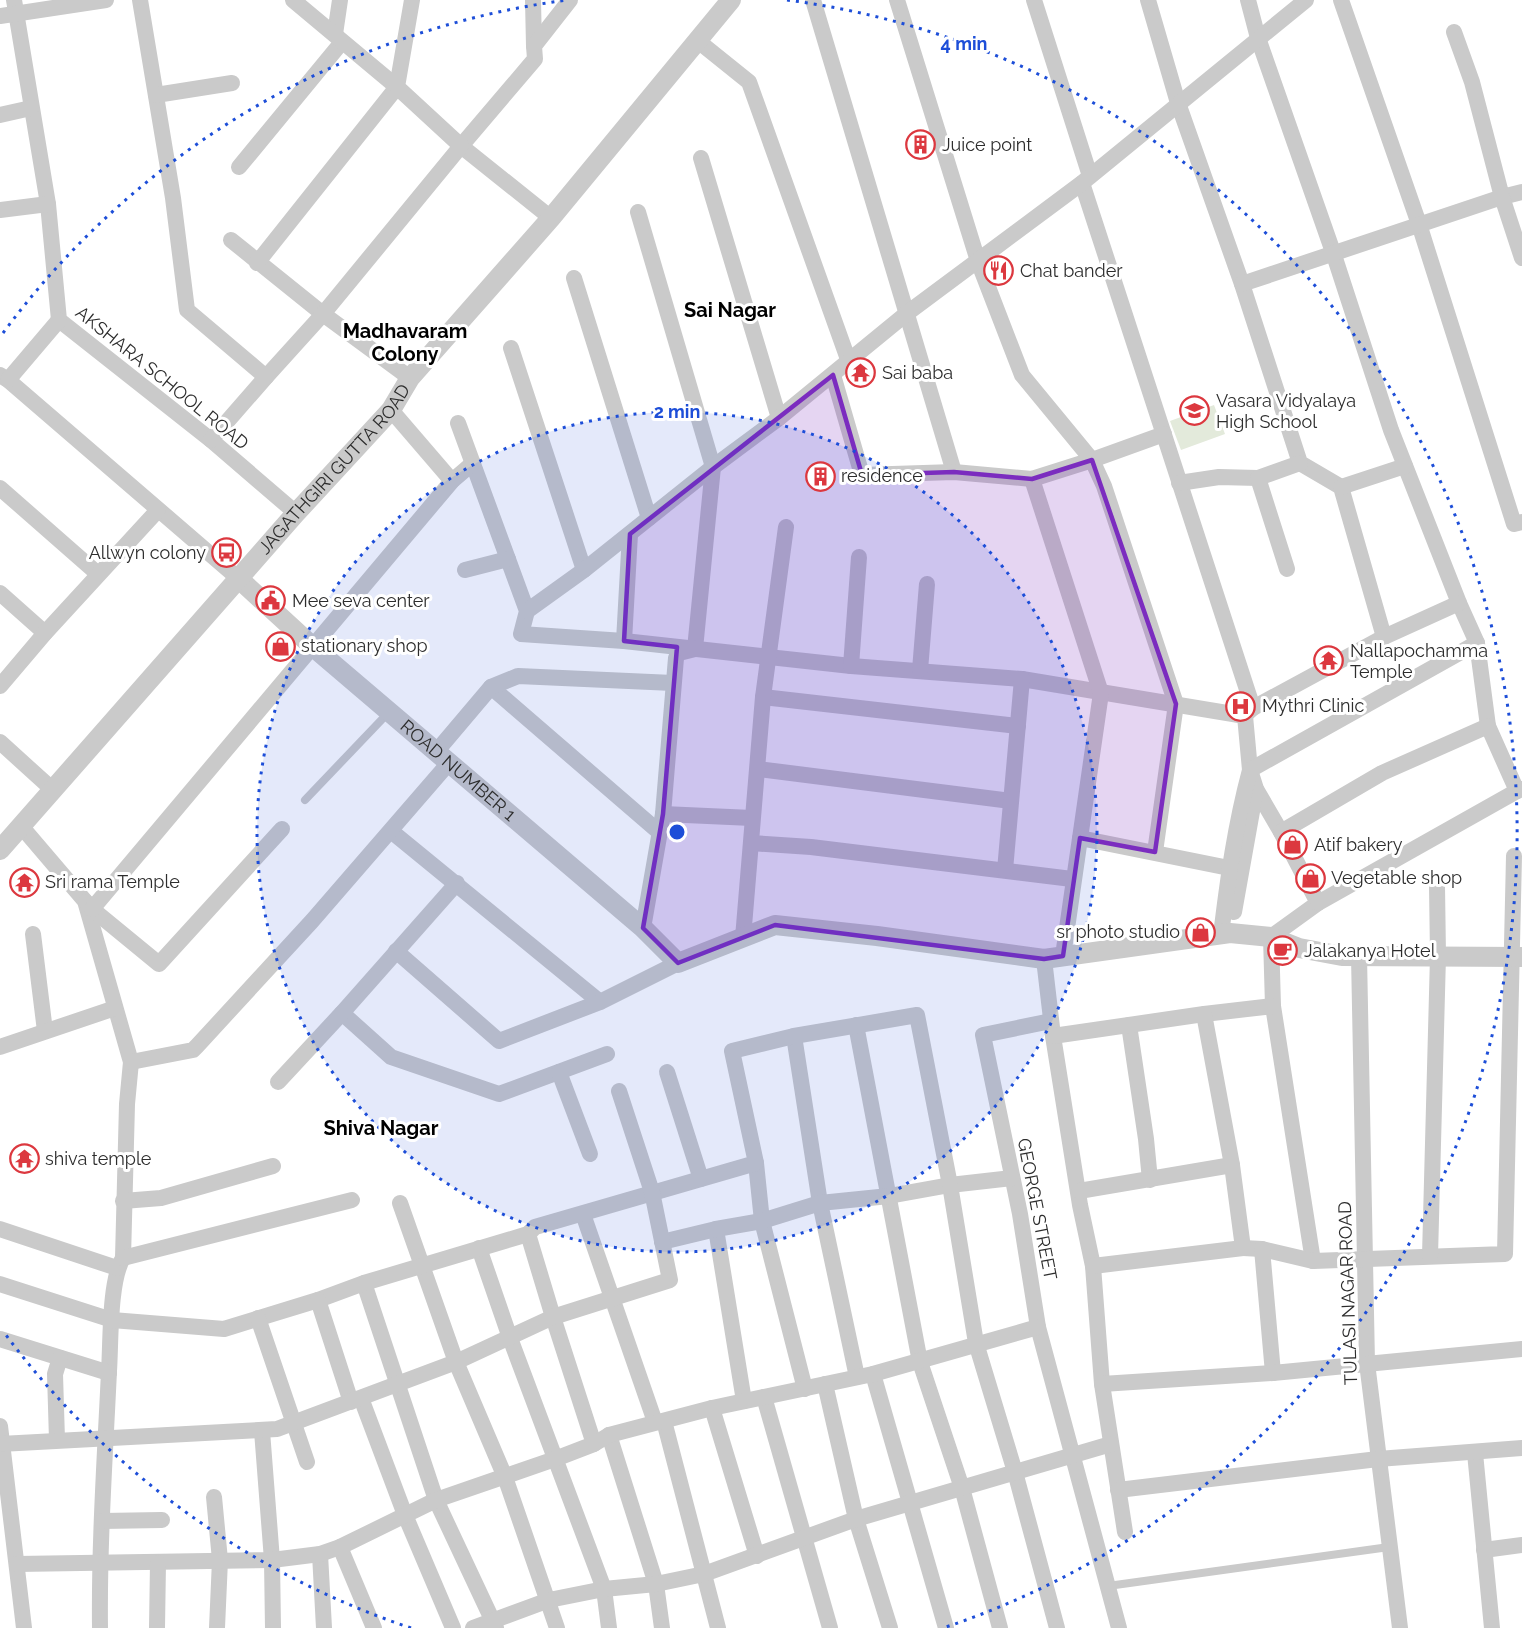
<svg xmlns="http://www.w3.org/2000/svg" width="1522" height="1628" viewBox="0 0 1522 1628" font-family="Raleway,sans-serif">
<rect width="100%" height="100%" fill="#fff"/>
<polygon fill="#e3eadb" points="1214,405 1225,434 1181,450 1170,421"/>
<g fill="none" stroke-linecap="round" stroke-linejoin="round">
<g stroke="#cacaca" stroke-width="8">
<polyline points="305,800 389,712"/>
<polyline points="1108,1586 1389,1547"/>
</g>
<g stroke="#cacaca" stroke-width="16">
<polyline points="14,0 48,204 59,320 211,440 296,513"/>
<polyline points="140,0 173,198 187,310 266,377"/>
<polyline points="533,0 534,46"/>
<polyline points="813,0 954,472"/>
<polyline points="897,0 978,261 1022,375 1092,460 1104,486 1176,704 1155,852"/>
<polyline points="1034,0 1090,176"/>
<polyline points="1148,0 1178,103 1242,284 1300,463 1341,487 1384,637"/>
<polyline points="1248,0 1258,38 1333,252 1391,430 1459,603 1477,643 1488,726"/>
<polyline points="1341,0 1419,224 1514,524 1522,522"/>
<polyline points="0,16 106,0"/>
<polyline points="1454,32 1472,82 1502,197 1522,192"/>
<polyline points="335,34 340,0"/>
<polyline points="698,41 749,82 849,362"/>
<polyline points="156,95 232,83"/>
<polyline points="0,115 31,108"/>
<polyline points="701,158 779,418"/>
<polyline points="239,167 342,42"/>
<polyline points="1082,183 1253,708"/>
<polyline points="0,210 48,204"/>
<polyline points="638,212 713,467 695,649 679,653 676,658 663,814 643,928"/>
<polyline points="551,218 461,146 535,59 534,46 570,0"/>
<polyline points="231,240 323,314 410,378"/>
<polyline points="257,263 397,87 293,0"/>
<polyline points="574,278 649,518"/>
<polyline points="1242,284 1502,197 1522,258"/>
<polyline points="511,348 584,570"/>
<polyline points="0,375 8,380 239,579"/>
<polyline points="833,375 862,475 954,472 1032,479 1092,460 1164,434"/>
<polyline points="8,380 59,320"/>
<polyline points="391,410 452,481"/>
<polyline points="458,423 527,611 521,634 624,641 851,666 1022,679 1245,716 1250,770 1256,789 1281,832 1318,903 1271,937 1273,1006 1313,1261"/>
<polyline points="211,440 266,377 323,314 461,146 397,87 412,0"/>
<polyline points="1032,479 1101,693 1063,956"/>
<polyline points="1179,483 1219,477 1258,478"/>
<polyline points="1341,487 1405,466"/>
<polyline points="0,488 98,574"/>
<polyline points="1287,569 1258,478 1300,463"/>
<polyline points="465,570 508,559"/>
<polyline points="0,593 45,633"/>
<polyline points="527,611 584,570 713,467 779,418 906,314 1082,183 1306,0"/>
<polyline points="624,641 630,534"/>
<polyline points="851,666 859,557"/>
<polyline points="920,670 927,584"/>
<polyline points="0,686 45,633 158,510"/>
<polyline points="491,687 659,832"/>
<polyline points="763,697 1018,726"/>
<polyline points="1245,715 1253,708 1384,637 1459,603"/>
<polyline points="0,742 53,790"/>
<polyline points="436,752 491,687 518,676 673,683"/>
<polyline points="758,769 1011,801"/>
<polyline points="663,814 752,818"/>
<path d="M21 826 85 901 131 1062 127 1104 123 1258C109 1282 111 1342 109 1371 105 1457 99 1542 100 1628"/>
<polyline points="391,831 600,1002"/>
<polyline points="1281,832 1382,773 1488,726 1517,791 1522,789"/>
<polyline points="1080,838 1229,868"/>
<polyline points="751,843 811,847 1072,879"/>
<polyline points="1005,870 1022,679"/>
<polyline points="86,902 92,909 159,964 282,829"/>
<polyline points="1318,903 1517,791"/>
<polyline points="92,909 452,481 473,463"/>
<polyline points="1234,912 1256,789"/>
<polyline points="33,934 45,1031"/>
<path d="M1221 935C1228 878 1235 826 1250 770L1477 643"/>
<polyline points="743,938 763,697 786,527"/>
<polyline points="396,951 499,1041 600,1002 678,963"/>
<polyline points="1359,956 1367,1363 1400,1628"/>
<polyline points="1044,959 1053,1036 1080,1205 1093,1266 1102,1384 1125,1532"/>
<polyline points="342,1013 391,1057 499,1094 607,1054"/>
<polyline points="1051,1021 983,1035 1020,1214 1038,1327 1119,1628"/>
<polyline points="856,1025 920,1362 962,1488 1000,1628"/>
<polyline points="1129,1025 1146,1139 1150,1180"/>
<polyline points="794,1036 820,1203 857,1377"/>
<polyline points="1053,1036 1204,1014 1273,1006"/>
<polyline points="0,1047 115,1008"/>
<polyline points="131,1062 193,1050 197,1046 312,921 448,764"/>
<polyline points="559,1072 590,1154"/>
<polyline points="667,1072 701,1179"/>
<polyline points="278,1082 342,1013 457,883"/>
<polyline points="756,1163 762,1221 805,1389"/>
<polyline points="1079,1191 1232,1165"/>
<polyline points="123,1201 161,1198 273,1166"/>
<polyline points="400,1203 456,1362 505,1477 557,1628"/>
<polyline points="583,1214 655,1422"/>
<polyline points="0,1229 117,1268"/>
<polyline points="716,1229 744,1401"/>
<polyline points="528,1234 553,1317 594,1444"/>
<polyline points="662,1242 716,1229 762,1221 820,1203 889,1196 950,1185 1012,1178"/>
<polyline points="479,1248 510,1338 604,1589 609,1628"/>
<polyline points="1243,1248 1262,1249 1313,1261 1505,1254 1514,856"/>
<polyline points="1262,1249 1273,1373"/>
<polyline points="1430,1256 1438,956 1437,886"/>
<polyline points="123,1258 352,1200"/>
<polyline points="1093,1266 1243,1248 1232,1165 1204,1014"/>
<polyline points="364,1283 436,1500 496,1628"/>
<polyline points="0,1284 112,1320 224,1329 318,1300 364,1283 528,1234 535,1227 756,1163 732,1051 794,1036 917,1015 950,1185 976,1343 1015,1472 1057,1628"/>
<polyline points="318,1300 351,1402"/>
<polyline points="258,1318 307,1462"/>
<polyline points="0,1339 109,1373"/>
<polyline points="873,1374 946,1628"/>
<polyline points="825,1384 856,1519 890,1628"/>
<polyline points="1102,1384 1273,1373 1522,1349"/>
<polyline points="764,1397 830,1628"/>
<polyline points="361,1398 405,1515 453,1628"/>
<polyline points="712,1408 757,1556"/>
<polyline points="664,1421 718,1628"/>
<polyline points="0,1426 24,1628"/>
<polyline points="262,1431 272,1560 273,1628"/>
<polyline points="609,1435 656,1584 662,1628"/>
<polyline points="57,1440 55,1374 60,1358"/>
<polyline points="0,1444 277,1429 456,1362 553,1317 670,1280 652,1192 619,1091"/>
<polyline points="1475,1453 1492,1628"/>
<polyline points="1118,1490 1378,1459 1522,1448"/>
<polyline points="214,1497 220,1560 217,1628"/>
<polyline points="102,1521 162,1520"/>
<polyline points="340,1547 374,1628"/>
<polyline points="1484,1550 1522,1545"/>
<polyline points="320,1554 324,1628"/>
<polyline points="17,1564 272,1560 320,1554 340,1547 436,1500 555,1459 594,1444 609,1435 712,1408 873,1374 1038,1327"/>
<polyline points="157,1628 158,1563"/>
<polyline points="473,1628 549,1600 604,1589 656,1584 704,1574 856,1519 1111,1444"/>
</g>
<g stroke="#cacaca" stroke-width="20">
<path id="s1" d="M239 579 312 646 643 928 678 963 775 925 877 936 1044 959 1230 933 1271 937 1299 948 1342 956 1522 957"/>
<path id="s2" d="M0 850 296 513 391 410 410 378 551 218 731 0"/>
</g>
</g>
<path fill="#7b2cbf" fill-opacity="0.2" stroke="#7b2cbf" stroke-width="4.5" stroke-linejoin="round" d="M833 375 862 475 954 472 1032 479 1092 460 1176 704 1155 852 1080 838 1063 956 1044 959 775 925 678 963 643 928 663 814 677 647 624 641 630 534Z"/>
<circle cx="677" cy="832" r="420" fill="#1d4ed8" fill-opacity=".12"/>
<g fill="none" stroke="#1d4ed8" stroke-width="3" stroke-dasharray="3 6">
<circle cx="677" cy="832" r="420"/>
<path d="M411 1628A839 839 0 0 1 3 1331M3 333A839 839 0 0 1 567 0M787 0A839 839 0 0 1 943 1628"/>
</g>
<defs>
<symbol id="building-ring" viewBox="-11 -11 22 22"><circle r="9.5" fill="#fff" stroke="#dc383f" stroke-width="1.5"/><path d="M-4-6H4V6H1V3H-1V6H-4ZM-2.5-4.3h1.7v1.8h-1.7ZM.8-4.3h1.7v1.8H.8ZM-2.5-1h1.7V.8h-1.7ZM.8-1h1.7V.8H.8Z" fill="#dc383f"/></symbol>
<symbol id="restaurant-ring" viewBox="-11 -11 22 22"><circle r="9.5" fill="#fff" stroke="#dc383f" stroke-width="1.5"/><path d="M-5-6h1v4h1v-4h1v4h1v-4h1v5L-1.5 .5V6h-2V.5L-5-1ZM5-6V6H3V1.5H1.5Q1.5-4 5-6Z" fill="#dc383f"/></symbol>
<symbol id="temple-ring" viewBox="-11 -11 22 22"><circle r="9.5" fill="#fff" stroke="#dc383f" stroke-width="1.5"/><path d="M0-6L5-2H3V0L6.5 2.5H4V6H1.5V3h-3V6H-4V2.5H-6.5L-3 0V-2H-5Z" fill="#dc383f"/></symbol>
<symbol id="school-ring" viewBox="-11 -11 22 22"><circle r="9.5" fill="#fff" stroke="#dc383f" stroke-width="1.5"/><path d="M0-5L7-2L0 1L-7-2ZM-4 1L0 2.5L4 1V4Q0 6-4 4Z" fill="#dc383f"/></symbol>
<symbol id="bus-ring" viewBox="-11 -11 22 22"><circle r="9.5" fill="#fff" stroke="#dc383f" stroke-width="1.5"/><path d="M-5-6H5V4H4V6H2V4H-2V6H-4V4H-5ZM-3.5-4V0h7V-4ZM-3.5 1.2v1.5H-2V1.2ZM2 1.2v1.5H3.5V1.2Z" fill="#dc383f"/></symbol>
<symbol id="civic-ring" viewBox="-11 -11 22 22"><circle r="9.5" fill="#fff" stroke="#dc383f" stroke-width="1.5"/><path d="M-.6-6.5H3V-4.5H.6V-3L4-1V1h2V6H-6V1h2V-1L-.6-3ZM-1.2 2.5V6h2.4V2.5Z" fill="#dc383f"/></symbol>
<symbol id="shop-ring" viewBox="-11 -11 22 22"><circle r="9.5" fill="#fff" stroke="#dc383f" stroke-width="1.5"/><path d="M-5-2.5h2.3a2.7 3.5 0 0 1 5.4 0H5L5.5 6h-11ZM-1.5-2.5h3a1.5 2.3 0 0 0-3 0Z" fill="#dc383f"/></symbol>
<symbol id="hospital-ring" viewBox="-11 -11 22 22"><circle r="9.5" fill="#fff" stroke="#dc383f" stroke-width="1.5"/><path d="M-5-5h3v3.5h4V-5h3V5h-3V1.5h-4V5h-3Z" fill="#dc383f"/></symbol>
<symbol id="cafe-ring" viewBox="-11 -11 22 22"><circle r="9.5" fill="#fff" stroke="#dc383f" stroke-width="1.5"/><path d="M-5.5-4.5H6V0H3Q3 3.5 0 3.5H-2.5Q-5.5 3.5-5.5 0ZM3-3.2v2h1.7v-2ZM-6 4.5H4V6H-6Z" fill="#dc383f"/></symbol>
</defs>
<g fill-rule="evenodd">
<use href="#building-ring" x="904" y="128" width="33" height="33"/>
<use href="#restaurant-ring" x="982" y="254" width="33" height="33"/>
<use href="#temple-ring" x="844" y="356" width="33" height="33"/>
<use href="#school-ring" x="1178" y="394" width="33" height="33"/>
<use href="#building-ring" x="804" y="460" width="33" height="33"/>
<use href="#bus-ring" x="210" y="536" width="33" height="33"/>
<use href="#civic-ring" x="254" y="584" width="33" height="33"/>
<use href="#shop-ring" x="264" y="630" width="33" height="33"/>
<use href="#temple-ring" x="1312" y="644" width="33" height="33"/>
<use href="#hospital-ring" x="1224" y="690" width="33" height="33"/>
<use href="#shop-ring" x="1276" y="828" width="33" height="33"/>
<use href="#shop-ring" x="1294" y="862" width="33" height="33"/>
<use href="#temple-ring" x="8" y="866" width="33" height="33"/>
<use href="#shop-ring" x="1184" y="916" width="33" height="33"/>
<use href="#cafe-ring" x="1266" y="934" width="33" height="33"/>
<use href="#temple-ring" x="8" y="1142" width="33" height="33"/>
</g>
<g text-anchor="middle" stroke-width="6" stroke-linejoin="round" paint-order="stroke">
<g font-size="18" fill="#2d2d2d" stroke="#fff" text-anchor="start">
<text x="942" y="151">Juice point</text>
<text x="1020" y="277">Chat bander</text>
<text x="882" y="379">Sai baba</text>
<text x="1216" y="407">Vasara Vidyalaya<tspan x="1216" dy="21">High School</tspan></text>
<text x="841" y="482">residence</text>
<text x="206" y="559" text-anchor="end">Allwyn colony</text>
<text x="292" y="607">Mee seva center</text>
<text x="301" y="652">stationary shop</text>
<text x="1350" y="657">Nallapochamma<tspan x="1350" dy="21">Temple</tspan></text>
<text x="1262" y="712">Mythri Clinic</text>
<text x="1314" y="851">Atif bakery</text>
<text x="1331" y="884">Vegetable shop</text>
<text x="45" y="888">Sri rama Temple</text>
<text x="1180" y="938" text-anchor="end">sr photo studio</text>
<text x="1304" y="957">Jalakanya Hotel</text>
<text x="45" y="1165">shiva temple</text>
</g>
<g font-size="18" fill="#2d2d2d" stroke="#fff">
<text transform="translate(162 378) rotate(39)" y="6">AKSHARA SCHOOL ROAD</text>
<text dy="6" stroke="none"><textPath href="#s2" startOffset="507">JAGATHGIRI GUTTA ROAD</textPath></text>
<text dy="6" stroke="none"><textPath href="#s1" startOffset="291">ROAD NUMBER 1</textPath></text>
<text transform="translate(1037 1209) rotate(79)" y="6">GEORGE STREET</text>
<text transform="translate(1348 1293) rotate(-92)" y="6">TULASI NAGAR ROAD</text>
</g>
<g font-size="20" font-weight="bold" fill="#000" stroke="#fff">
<text x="730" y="317">Sai Nagar</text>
<text x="405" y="338">Madhavaram<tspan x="405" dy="23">Colony</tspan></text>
<text x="381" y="1135">Shiva Nagar</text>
</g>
</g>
<circle cx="677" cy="832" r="9" fill="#1d4ed8" stroke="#fff" stroke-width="3"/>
<g font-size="18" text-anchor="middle" font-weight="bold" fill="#1d4ed8" stroke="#fff" stroke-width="6" stroke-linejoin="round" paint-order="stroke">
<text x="964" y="50">4 min</text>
<text x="677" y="418">2 min</text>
</g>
</svg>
